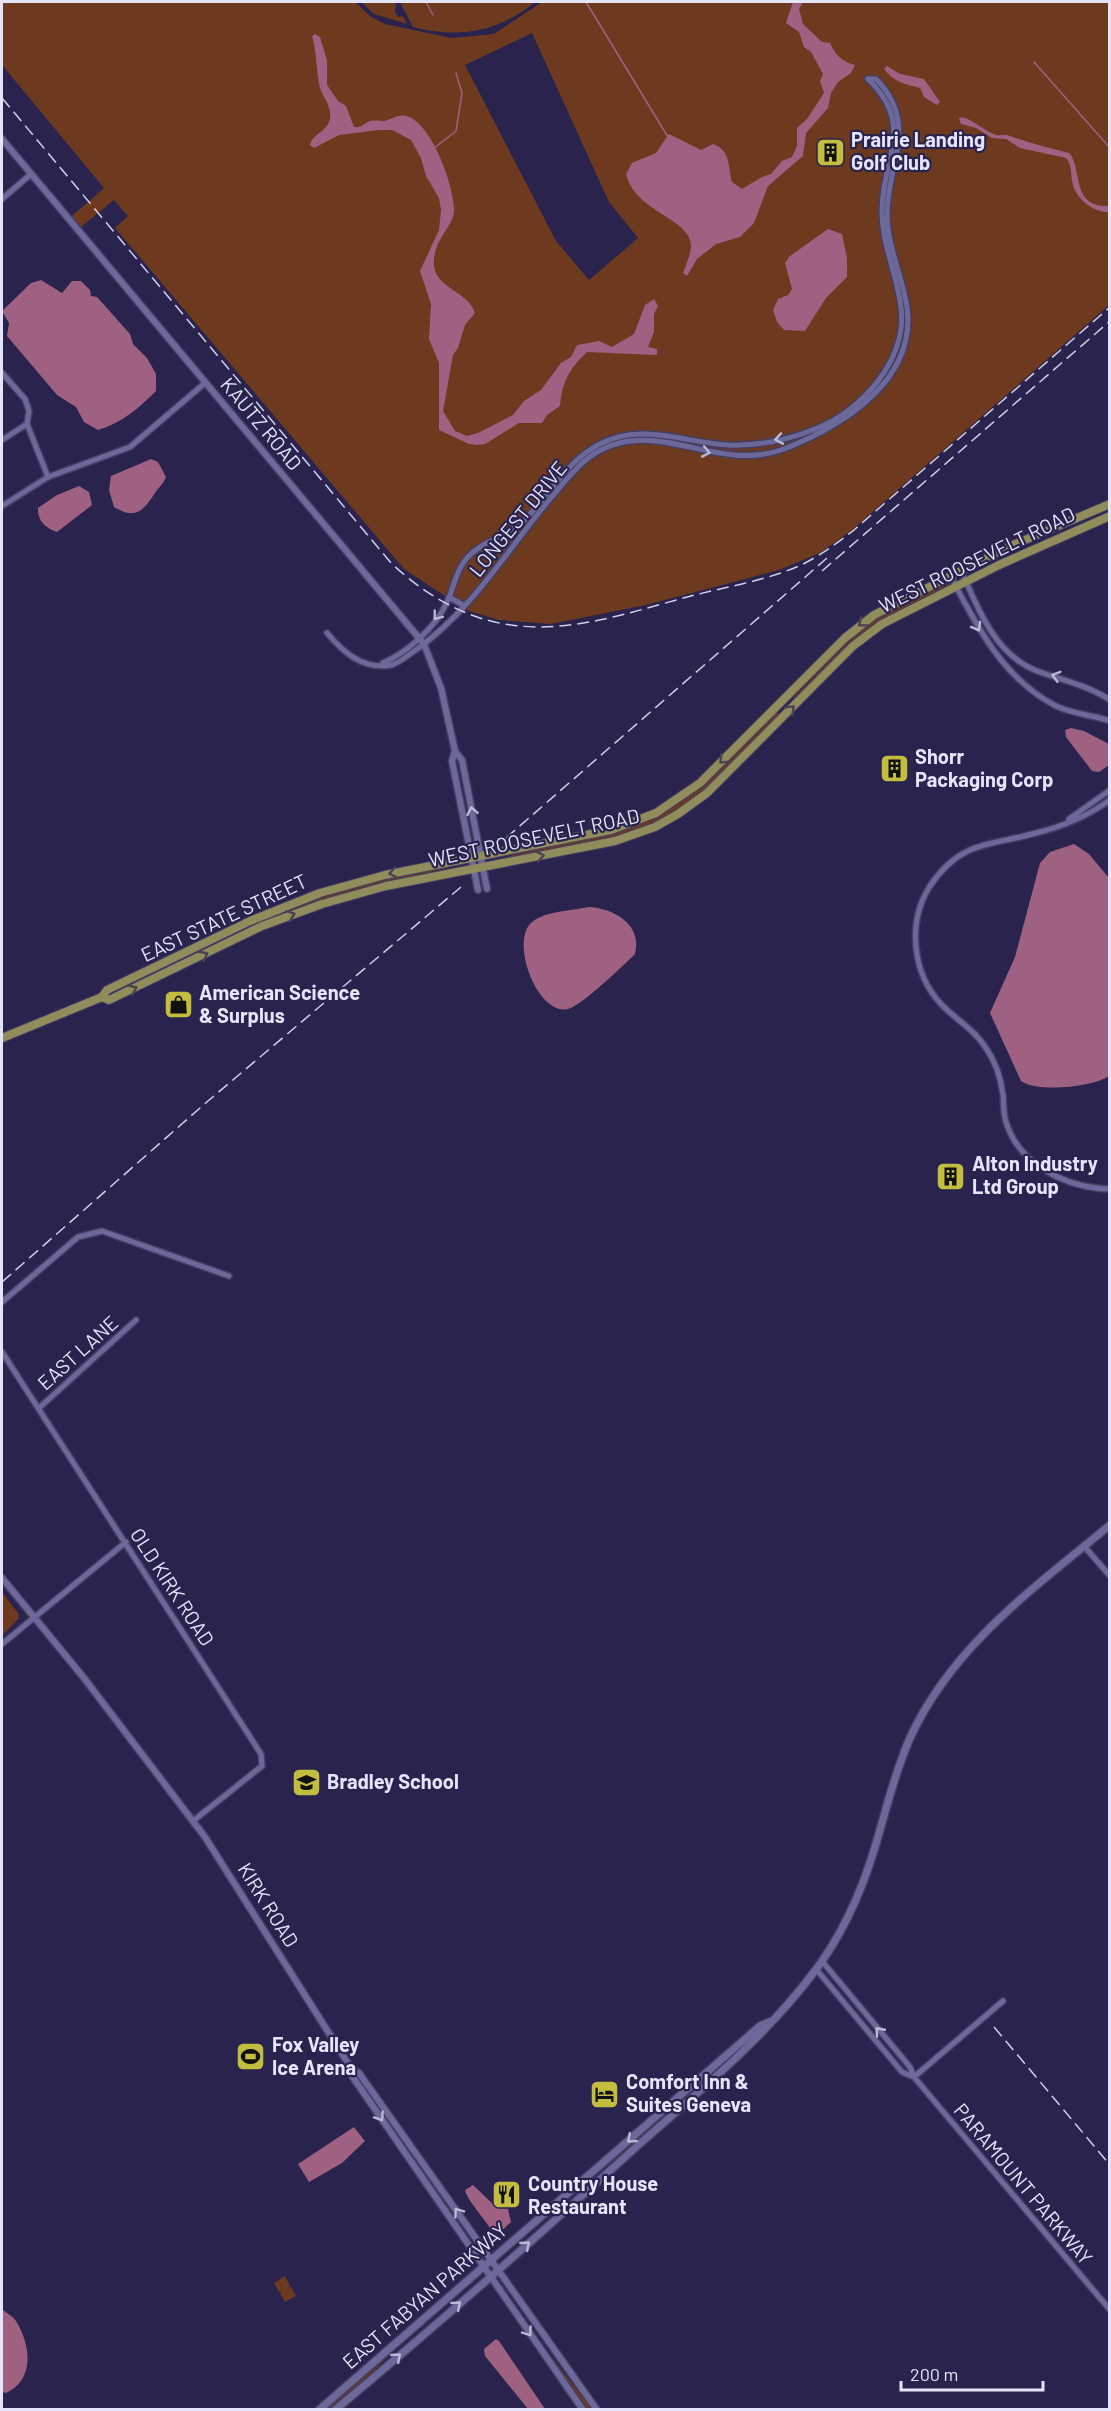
<svg xmlns="http://www.w3.org/2000/svg" width="1111" height="2411" viewBox="0 0 1111 2411" font-family="Barlow,sans-serif">
<rect width="100%" height="100%" fill="#29234e"/>
<g fill="#6e3a1f" fill-rule="evenodd">
<path d="M2 2H355L370 16 385 24 452 38 494 34 542 2H1109V305L852 530 820 553 779 570 646 605 551 624 499 620 466 610 404 569 115 228 128 216 114 200 81 227 72 216 104 188 2 65ZM532 33 609 202 638 238 589 280 556 241 465 65Z"/>
<polygon points="361,2 396,2 395,13 399,17 403,16 407,24 374,14"/>
<path d="M400 2H535C499 32 459 39 413 27Z"/>
<path d="M951 583 869 629 796 699 794 697C834 657 867 616 920 594 930 590 940 584 951 583Z"/>
<path d="M776 711 780 715C747 748 716 787 676 812 627 842 565 848 509 859V856L618 831 667 811 701 786Z"/>
<polygon points="447,865 448,868 362,888 252,927 251,924 332,892"/>
<polygon points="2,1592 18,1613 19,1618 2,1636"/>
<polygon points="358,2079 359,2079 446,2203 414,2163"/>
<polygon points="652,2125 654,2127 618,2159 612,2160"/>
<polygon points="285,2276 290,2286 288,2287 291,2287 296,2296 285,2302 280,2293 281,2291 279,2292 274,2283"/>
<polygon points="398,2346 364,2381 330,2409 324,2410"/>
<polygon points="546,2350 592,2409 587,2409"/>
</g>
<g fill="#9e6182">
<path d="M793 2H803L799 9 803 24 822 42 830 43C835 55 843 62 855 65L851 73 838 82 831 93 828 108 806 133 803 156 768 186 754 223 740 237 716 244 697 259 687 276 683 273C686 264 691 255 691 245 690 218 635 212 626 174L632 163 656 153 669 134 701 150 713 144C731 150 728 167 732 182L742 189 762 177 771 174 782 161 792 157 797 146V128L807 119 824 93 820 81 823 74 811 52 804 47 799 32 786 23Z"/>
<path d="M315 34 320 37 327 60V85L338 101 346 106 354 127C362 128 363 124 370 121 374 120 380 121 384 121 391 120 398 114 406 116 431 121 455 188 454 211 453 228 432 240 434 266 436 288 469 292 475 313L465 325 458 348 453 355 443 411 455 431 467 436 478 433 513 415 524 401 541 390 561 363 571 357 577 345 599 341 612 347 634 334 645 305 654 299 658 306 654 314V332L648 347 657 349V355L587 352C569 369 562 382 560 406L547 415 542 423H519L485 444 477 445 469 444 439 430V363L429 339 431 304 420 271 439 230 441 210 439 198 426 176 421 158 411 140 392 130H379L339 135 314 148 310 145C312 135 323 133 328 124 335 111 324 99 320 88 316 71 317 52 312 36Z"/>
<path d="M887 66 900 74 924 79 940 102 937 105 924 97 920 88C905 84 894 82 884 69Z"/>
<path d="M962 117C974 120 984 131 996 135 1001 136 1005 134 1010 136 1030 143 1048 148 1069 153 1083 167 1070 208 1109 206V212C1095 213 1077 200 1073 185 1070 175 1073 166 1066 158L1020 148 1006 139 992 138 976 128 961 124 959 119Z"/>
<polygon points="828,229 842,234 847,258 847,277 826,298 805,331 784,330 777,322 773,310 778,299 788,295 792,289 785,263 790,256"/>
<path d="M41 280 62 293 72 281H81L90 290 91 296 97 297 130 334 133 344 147 358 156 374V391C139 408 122 423 98 430L84 422 76 407 57 395 7 336 9 323 2 311 31 283Z"/>
<path d="M151 459 158 462 166 477C164 483 159 487 155 493 144 509 137 521 114 507L109 490 111 476Z"/>
<path d="M79 486 89 492 92 505 57 532C46 528 37 521 38 508L57 495Z"/>
<polygon points="1071,728 1084,731 1109,744 1109,765 1099,772 1092,771 1066,737 1065,730"/>
<path d="M1074 844 1089 854 1109 878V1076C1093 1087 1037 1093 1021 1081L990 1013 1015 957 1040 863 1050 852Z"/>
<path d="M588 907C613 908 643 924 635 954 624 965 581 1006 568 1009 538 1016 510 943 531 923 543 911 572 911 588 907Z"/>
<polygon points="354,2127 365,2141 342,2163 309,2182 298,2164"/>
<path d="M473 2185 494 2205 508 2209 511 2222 499 2233 491 2230C485 2219 467 2200 465 2190Z"/>
<path d="M2 2309C6 2313 13 2316 16 2321 31 2345 35 2380 6 2393L2 2392Z"/>
<polygon points="496,2339 499,2341 545,2409 528,2409 485,2356 484,2349"/>
</g>
<g fill="none" stroke-linecap="round" stroke-linejoin="round">
<g stroke="#9e6182" stroke-width="1.5">
<polyline points="426,2 433,15"/>
<polyline points="586,2 668,137"/>
<polyline points="1034,62 1110,148"/>
<polyline points="433,149 456,131 462,93 456,73"/>
</g>
<defs>
<g id="minor">
<polyline points="2,199 31,174"/>
<polyline points="2,373 25,399 29,411 27,424 48,477"/>
<polyline points="2,440 27,424"/>
<polyline points="2,506 48,477 130,447 205,383"/>
<path d="M961 570C977 607 995 655 1037 671 1062 680 1087 685 1110 700"/>
<path d="M950 575C976 625 1003 679 1056 706 1073 714 1092 715 1110 721"/>
<polyline points="449,597 463,605"/>
<path d="M327 633C344 653 363 670 391 665 401 662 409 654 417 649 472 610 507 550 550 499 562 485 574 469 588 458 652 411 713 475 784 449 842 426 917 381 907 307 902 275 887 246 887 213 888 162 919 123 876 79H868"/>
<path d="M383 663C408 652 436 627 447 602 454 588 455 572 466 559 480 542 503 538 520 524 545 502 560 471 587 452 634 418 677 442 728 445 756 446 788 440 815 429 861 412 908 359 901 307 897 274 882 245 882 211 882 158 916 125 868 79"/>
<path d="M1110 800C1089 815 1061 827 1036 833 990 846 961 840 930 886 907 922 912 973 941 1004 956 1020 974 1029 986 1048 995 1061 1001 1079 1003 1095 1004 1104 1003 1113 1006 1122 1019 1165 1067 1188 1110 1189"/>
<polyline points="1069,819 1110,790"/>
<polyline points="2,1302 78,1237 102,1231 229,1276"/>
<polyline points="2,1352 261,1754 262,1766 193,1821"/>
<polyline points="39,1408 136,1320"/>
<polyline points="1084,1546 1110,1576"/>
<polyline points="2,1644 126,1542"/>
<polyline points="822,1961 910,2067 914,2077 1110,2310"/>
<polyline points="816,1969 902,2072 914,2077"/>
<polyline points="914,2077 1003,2001"/>
</g>
<g id="tertiary">
<polyline points="2,139 424,644 441,688 455,751 462,760 487,889"/>
<polyline points="455,751 452,761 478,890"/>
<polyline points="2,1578 84,1678 205,1837 351,2068 359,2073 597,2410"/>
<polyline points="351,2068 352,2076 583,2410"/>
</g>
<g id="secondary">
<polyline points="319,2410 760,2026 769,2022"/>
<path d="M335 2410C437 2325 537 2237 635 2148 696 2094 761 2041 811 1976 841 1938 861 1894 875 1847 886 1811 894 1774 910 1738 952 1646 1034 1588 1110 1525"/>
</g>
<g id="primary">
<polyline points="102,997 109,1000 262,926 322,904 386,886 615,841 655,827 678,814 707,793 853,646 882,624 999,565 1110,516"/>
<polyline points="2,1038 102,997 107,990 250,921 320,893 385,875 611,830 656,813 700,783 845,638 874,615 1006,548 1110,504"/>
</g>
</defs>
<use href="#minor" stroke="#453e62" stroke-width="8"/>
<use href="#tertiary" stroke="#453e62" stroke-width="9"/>
<use href="#secondary" stroke="#453e62" stroke-width="10"/>
<use href="#primary" stroke="#453e62" stroke-width="10"/>
<use href="#minor" stroke="#6c699a" stroke-width="5"/>
<use href="#tertiary" stroke="#6c699a" stroke-width="6"/>
<use href="#secondary" stroke="#6c699a" stroke-width="7"/>
<use href="#primary" stroke="#918c5c" stroke-width="8"/>
<g stroke="#d1d0e8" stroke-width="1.5" stroke-dasharray="12 6" stroke-linecap="butt">
<path d="M2 98 391 563C424 594 465 619 511 625 573 634 636 610 695 595 730 586 768 580 801 565 820 556 837 543 854 530L1110 307"/>
<polyline points="822,571 1110,321"/>
<polyline points="506,838 827,558"/>
<polyline points="2,1282 208,1101 461,887"/>
<polyline points="994,2027 1110,2165"/>
</g>
</g>
<defs><path id="oneway-chevron" d="M-2-3.5L2.5 0L-2 3.5" fill="none" stroke-width="1.6" stroke-linecap="round" stroke-linejoin="round" transform="scale(1.5)"/></defs>
<g stroke="#bab9d8">
<use href="#oneway-chevron" transform="translate(779 439) rotate(170)"/>
<use href="#oneway-chevron" transform="translate(706 452) rotate(11)"/>
<use href="#oneway-chevron" transform="translate(437 616) rotate(128)"/>
<use href="#oneway-chevron" transform="translate(977 627) rotate(61)"/>
<use href="#oneway-chevron" transform="translate(1056 676) rotate(-164)"/>
<use href="#oneway-chevron" transform="translate(472 811) rotate(-101)"/>
<use href="#oneway-chevron" transform="translate(879 2031) rotate(-132)"/>
<use href="#oneway-chevron" transform="translate(380 2117) rotate(56)"/>
<use href="#oneway-chevron" transform="translate(631 2139) rotate(139)"/>
<use href="#oneway-chevron" transform="translate(458 2212) rotate(-125)"/>
<use href="#oneway-chevron" transform="translate(526 2245) rotate(-41)"/>
<use href="#oneway-chevron" transform="translate(457 2305) rotate(-41)"/>
<use href="#oneway-chevron" transform="translate(528 2332) rotate(55)"/>
<use href="#oneway-chevron" transform="translate(397 2357) rotate(-41)"/>
</g>
<g stroke="#484252">
<use href="#oneway-chevron" transform="translate(862 623) rotate(143)"/>
<use href="#oneway-chevron" transform="translate(791 709) rotate(-45)"/>
<use href="#oneway-chevron" transform="translate(723 760) rotate(135)"/>
<use href="#oneway-chevron" transform="translate(540 856) rotate(-11)"/>
<use href="#oneway-chevron" transform="translate(393 873) rotate(168)"/>
<use href="#oneway-chevron" transform="translate(291 915) rotate(-20)"/>
<use href="#oneway-chevron" transform="translate(204 955) rotate(-28)"/>
<use href="#oneway-chevron" transform="translate(133 989) rotate(-24)"/>
</g>
<defs>
<symbol id="building-square" viewBox="-11 -11 22 22"><rect x="-9" y="-9" width="18" height="18" rx="4" fill="#c2bd3f" stroke="#29234e"/><path d="M-4-6H4V6H1V3H-1V6H-4ZM-2.5-4.3h1.7v1.8h-1.7ZM.8-4.3h1.7v1.8H.8ZM-2.5-1h1.7V.8h-1.7ZM.8-1h1.7V.8H.8Z" fill="#111"/></symbol>
<symbol id="shop-square" viewBox="-11 -11 22 22"><rect x="-9" y="-9" width="18" height="18" rx="4" fill="#c2bd3f" stroke="#29234e"/><path d="M-5-2.5h2.3a2.7 3.5 0 0 1 5.4 0H5L5.5 6h-11ZM-1.5-2.5h3a1.5 2.3 0 0 0-3 0Z" fill="#111"/></symbol>
<symbol id="school-square" viewBox="-11 -11 22 22"><rect x="-9" y="-9" width="18" height="18" rx="4" fill="#c2bd3f" stroke="#29234e"/><path d="M0-5L7-2L0 1L-7-2ZM-4 1L0 2.5L4 1V4Q0 6-4 4Z" fill="#111"/></symbol>
<symbol id="stadium-square" viewBox="-11 -11 22 22"><rect x="-9" y="-9" width="18" height="18" rx="4" fill="#c2bd3f" stroke="#29234e"/><path d="M0-5a6.5 5 0 1 0 0 10a6.5 5 0 1 0 0-10ZM-3.5-1.8h7v3.6h-7Z" fill="#111"/></symbol>
<symbol id="hotel-square" viewBox="-11 -11 22 22"><rect x="-9" y="-9" width="18" height="18" rx="4" fill="#c2bd3f" stroke="#29234e"/><path d="M-6-4.5h1.5V1H6V5H4.5V3h-9V5H-6ZM-4 0a1.8 1.8 0 1 1 3.6 0ZM.5 0V-2.5h3Q6-2.5 6 0Z" fill="#111"/></symbol>
<symbol id="restaurant-square" viewBox="-11 -11 22 22"><rect x="-9" y="-9" width="18" height="18" rx="4" fill="#c2bd3f" stroke="#29234e"/><path d="M-5-6h1v4h1v-4h1v4h1v-4h1v5L-1.5 .5V6h-2V.5L-5-1ZM5-6V6H3V1.5H1.5Q1.5-4 5-6Z" fill="#111"/></symbol>
</defs>
<g fill-rule="evenodd">
<use href="#building-square" x="814" y="136" width="33" height="33"/>
<use href="#building-square" x="878" y="752" width="33" height="33"/>
<use href="#shop-square" x="162" y="988" width="33" height="33"/>
<use href="#building-square" x="934" y="1160" width="33" height="33"/>
<use href="#school-square" x="290" y="1766" width="33" height="33"/>
<use href="#stadium-square" x="234" y="2040" width="33" height="33"/>
<use href="#hotel-square" x="588" y="2078" width="33" height="33"/>
<use href="#restaurant-square" x="490" y="2178" width="33" height="33"/>
</g>
<g text-anchor="middle" stroke-width="4.5" stroke-linejoin="round" paint-order="stroke">
<g font-size="20" font-weight="bold" fill="#e4e4fa" stroke="#29234e" text-anchor="start">
<text x="851" y="147">Prairie Landing<tspan x="851" dy="23">Golf Club</tspan></text>
<text x="915" y="764">Shorr<tspan x="915" dy="23">Packaging Corp</tspan></text>
<text x="199" y="1000">American Science<tspan x="199" dy="23">&amp; Surplus</tspan></text>
<text x="972" y="1171">Alton Industry<tspan x="972" dy="23">Ltd Group</tspan></text>
<text x="327" y="1789">Bradley School</text>
<text x="272" y="2052">Fox Valley<tspan x="272" dy="23">Ice Arena</tspan></text>
<text x="626" y="2089">Comfort Inn &amp;<tspan x="626" dy="23">Suites Geneva</tspan></text>
<text x="528" y="2191">Country House<tspan x="528" dy="23">Restaurant</tspan></text>
</g>
<g font-size="20" fill="#e4e4fa" stroke="#29234e">
<text transform="translate(261 424) rotate(50)" y="7">KAUTZ ROAD</text>
<text transform="translate(518 519) rotate(-51)" y="7">LONGEST DRIVE</text>
<text transform="translate(977 560) rotate(-26)" y="7">WEST ROOSEVELT ROAD</text>
<text transform="translate(534 838) rotate(-12)" y="7">WEST ROOSEVELT ROAD</text>
<text transform="translate(224 918) rotate(-25)" y="7">EAST STATE STREET</text>
<text transform="translate(78 1353) rotate(-42)" y="7">EAST LANE</text>
<text transform="translate(172 1587) rotate(57)" y="7">OLD KIRK ROAD</text>
<text transform="translate(268 1905) rotate(58)" y="7">KIRK ROAD</text>
<text transform="translate(1023 2184) rotate(50)" y="7">PARAMOUNT PARKWAY</text>
<text transform="translate(425 2296) rotate(-41)" y="7">EAST FABYAN PARKWAY</text>
</g>
</g>
<rect width="1111" height="2411" fill="none" stroke="#e4e4fa" stroke-width="6"/>
<path d="M901 2381v9h142v-9" fill="none" stroke="#e4e4fa" stroke-width="3"/>
<text x="910" y="2381" font-size="18" fill="#e4e4fa" stroke="#29234e" stroke-width="4.5" paint-order="stroke">200 m</text>
</svg>
